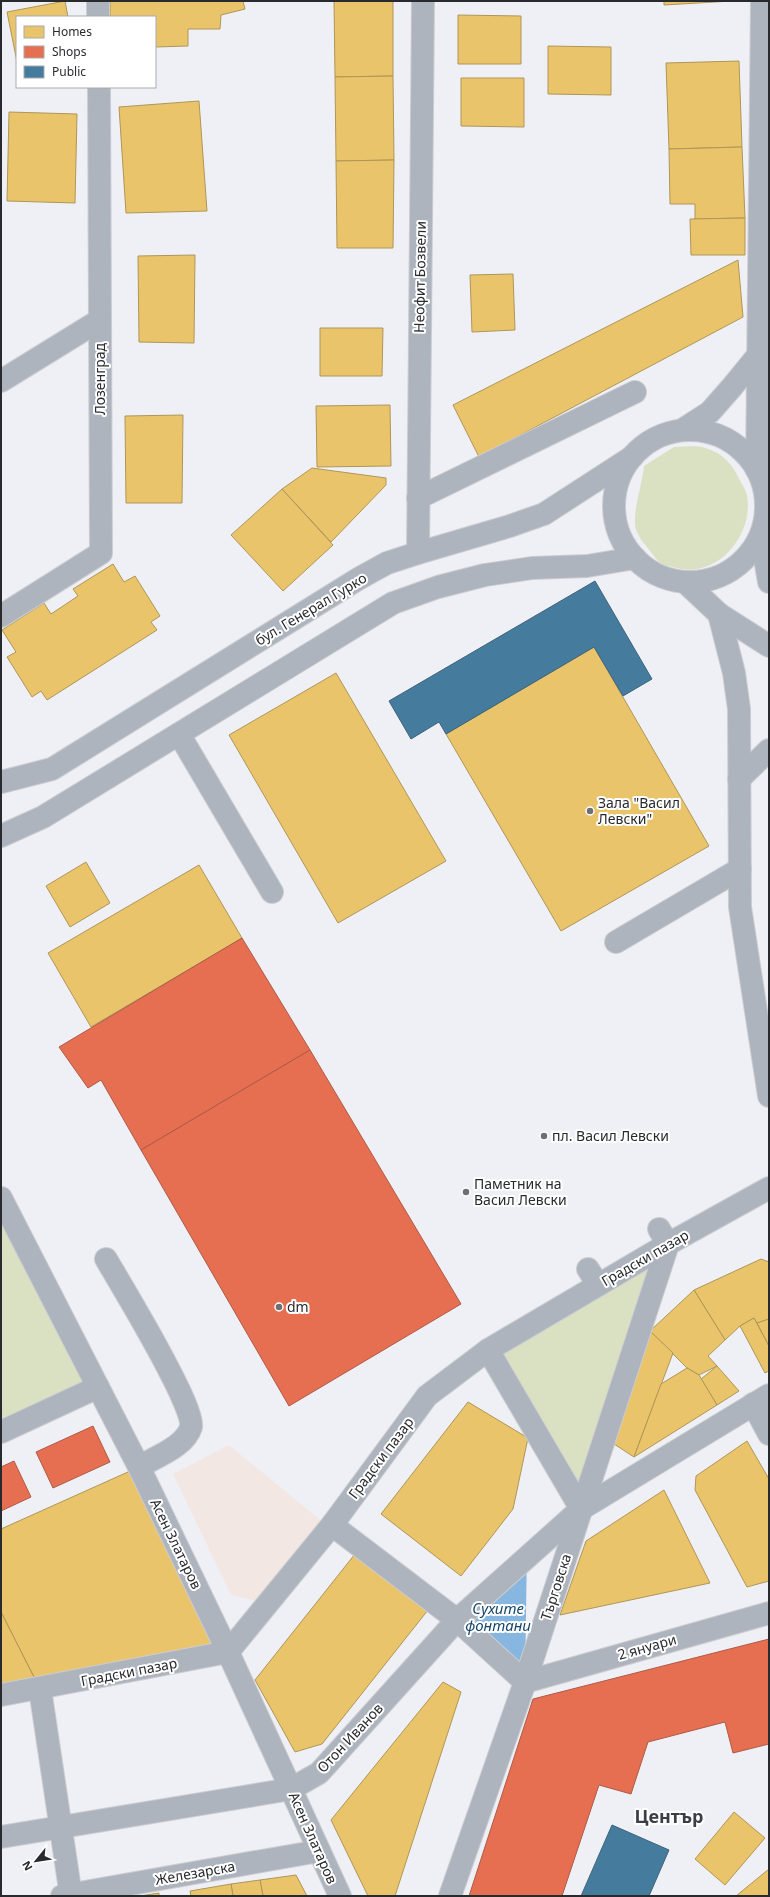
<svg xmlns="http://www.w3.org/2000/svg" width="770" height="1897" viewBox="0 0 770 1897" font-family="'Noto Sans',sans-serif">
<rect width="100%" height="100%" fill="#eff0f6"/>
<polygon fill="#f2e7e2" points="229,1445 324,1523 257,1601 231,1595 173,1474"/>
<g fill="#dae1c3">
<path d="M674 447C684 447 696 445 705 448 721 452 733 464 739 479 742 484 746 490 747 496 754 534 718 579 677 568 666 565 661 566 654 556 648 548 636 536 635 525 634 505 642 486 644 466Z"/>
<polygon points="1,1217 98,1387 1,1432"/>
<polygon points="667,1245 581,1509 488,1350"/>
</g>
<polygon fill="#87b6e1" points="527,1546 525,1682 457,1620"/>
<g fill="#e9c46a" stroke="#af9658">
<polygon points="65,1 68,17 17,17 17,62 7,12"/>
<polygon points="110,1 243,1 245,9 221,15 220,29 188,29 188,46 155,47 155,17 110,17"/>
<polygon points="334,1 393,1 393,76 335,77"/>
<polygon points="664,1 732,1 664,5"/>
<polygon points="458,15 521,16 521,64 458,64"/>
<polygon points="548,46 611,47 611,95 548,94"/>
<polygon points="739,61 742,147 669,149 666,63"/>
<polygon points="393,76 394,160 336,161 335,77"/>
<polygon points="461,78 524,78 524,127 461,126"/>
<polygon points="199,101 207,211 126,213 119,107"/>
<polygon points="9,112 77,114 75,203 7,201"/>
<polygon points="742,147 745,218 695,219 695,204 670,204 669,149"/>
<polygon points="394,160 393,248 337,248 336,161"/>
<polygon points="745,218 745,255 691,255 690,219"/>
<polygon points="195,255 194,343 139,342 138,256"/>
<polygon points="738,260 743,317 479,457 453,405"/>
<polygon points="513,274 515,330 472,332 470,275"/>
<polygon points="320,328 383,328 382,376 320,376"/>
<polygon points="390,405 391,466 317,467 316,406"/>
<polygon points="183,415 182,503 126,503 125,416"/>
<polygon points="312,468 386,478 386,485 331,542 282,489"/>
<polygon points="282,489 333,545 283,591 231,535"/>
<polygon points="113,564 124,582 135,576 160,616 151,622 157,630 47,700 41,691 32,697 7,657 16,652 2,630 44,603 51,614 78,596 73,589"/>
<polygon points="594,647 709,846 561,931 446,734"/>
<polygon points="336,673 446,861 338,923 229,735"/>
<polygon points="86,862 110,903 70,927 46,886"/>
<polygon points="199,865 242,938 91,1027 48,953"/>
<polygon points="761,1259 769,1262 769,1319 757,1323 754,1318 740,1326 725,1340 694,1290"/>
<polygon points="694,1290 725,1340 708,1356 717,1366 699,1375 687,1368 650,1331"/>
<polygon points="754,1318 769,1346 769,1371 765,1373 740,1326"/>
<polygon points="769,1319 769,1346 757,1323"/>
<polygon points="650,1331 673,1353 634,1457 611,1442"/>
<polygon points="717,1366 739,1391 717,1405 701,1379"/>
<polygon points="687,1368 699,1375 717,1405 634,1457 661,1384"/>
<polygon points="468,1402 528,1438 513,1509 461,1576 381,1514"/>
<polygon points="747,1441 769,1479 769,1581 747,1587 695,1490 696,1476"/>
<polygon points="139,1467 228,1652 40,1689 1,1612 1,1529"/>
<polygon points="664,1490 710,1583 560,1615 586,1541"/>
<polygon points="355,1554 428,1610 322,1744 295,1752 255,1680"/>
<polygon points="1,1612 40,1689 1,1695"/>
<polygon points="443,1682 461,1692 395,1896 368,1896 331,1820"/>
<polygon points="734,1812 765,1838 725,1885 695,1859"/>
<polygon points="769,1869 769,1896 736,1896"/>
<polygon points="296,1875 307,1896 263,1896 260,1880"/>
<polygon points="260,1880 263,1896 233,1896 231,1884"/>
<polygon points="231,1884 233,1896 191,1896 190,1891"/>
<polygon points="159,1893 159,1896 140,1896"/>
</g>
<g fill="#e76f51" stroke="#ae5a46">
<polygon points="242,938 310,1050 141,1150 101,1080 88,1088 59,1047"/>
<polygon points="310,1050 461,1304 289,1406 141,1150"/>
<polygon points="93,1426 110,1462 53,1488 36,1452"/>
<polygon points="14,1461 31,1497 1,1511 1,1467"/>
<polygon points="769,1639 769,1744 733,1753 725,1722 648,1742 631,1794 599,1785 562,1896 469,1896 533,1699"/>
</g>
<g fill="#457b9d" stroke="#3d637c">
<polygon points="595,581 652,679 623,696 594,647 446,734 439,722 411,739 389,701"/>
<polygon points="612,1825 669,1850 649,1896 581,1896"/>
</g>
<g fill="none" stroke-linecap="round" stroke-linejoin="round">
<defs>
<g id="minor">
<polyline points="98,1 98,17"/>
<polyline points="1,381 100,320"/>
<polyline points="682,430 710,412 732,387 759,354"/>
<circle cx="690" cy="506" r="76"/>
<polyline points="757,470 762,1"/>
<polyline points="418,498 635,392"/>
<polyline points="761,535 769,582"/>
<polyline points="418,553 423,1"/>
<polyline points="685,582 719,614 769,646"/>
<polyline points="719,614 734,673 739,709 740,907 769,1096"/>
<polyline points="1,616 101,553 99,87"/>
<polyline points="179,734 272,892"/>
<polyline points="739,779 769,750"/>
<polyline points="1,782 52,769 358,579 387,563 418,553 510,526 544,514 632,457"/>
<polyline points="1,836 43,817 393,603 438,587 485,575 532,568 587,566 635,558"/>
<polyline points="616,942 740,869"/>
<polyline points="1,1198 139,1467 228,1652 340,1896"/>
<path d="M106 1259C120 1283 196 1408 191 1427 185 1447 155 1457 139 1467"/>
<polyline points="588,1269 598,1285"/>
<polyline points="488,1350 581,1509"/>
<polyline points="753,1404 769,1434"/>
<polyline points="1,1432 98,1387"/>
<polyline points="332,1525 457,1620 525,1682 769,1613"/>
<polyline points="40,1689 71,1896"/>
<polyline points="1,1695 228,1652 332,1525 427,1396 488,1350 668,1244 769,1188"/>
<polyline points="1,1837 291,1789 319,1773 457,1620 581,1509 769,1395"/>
<polyline points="62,1896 319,1851"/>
<polyline points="450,1896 525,1682 668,1244 659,1229"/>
</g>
</defs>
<use href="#minor" stroke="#cccdd1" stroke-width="24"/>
<use href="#minor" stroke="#aeb4bd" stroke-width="22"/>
</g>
<g fill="#6e6f74" stroke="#fff" stroke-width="1.5">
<circle cx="590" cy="811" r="4"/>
<circle cx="544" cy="1136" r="4"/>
<circle cx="466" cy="1192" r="4"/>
<circle cx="279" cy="1307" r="4"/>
</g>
<g text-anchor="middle" stroke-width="4" stroke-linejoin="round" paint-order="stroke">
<g font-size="14" fill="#292a2e" stroke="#fff">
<text transform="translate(420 277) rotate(-89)" y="5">Неофит Бозвели</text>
<text transform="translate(100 379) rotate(-90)" y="5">Лозенград</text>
<text transform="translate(311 609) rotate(-31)" y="5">бул. Генерал Гурко</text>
<text transform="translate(645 1258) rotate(-30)" y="5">Градски пазар</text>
<text transform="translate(381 1458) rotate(-53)" y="5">Градски пазар</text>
<text transform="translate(176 1544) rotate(64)" y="5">Асен Златаров</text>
<text transform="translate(556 1587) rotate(-72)" y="5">Търговска</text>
<text transform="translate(647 1647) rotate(-16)" y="5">2 януари</text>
<text transform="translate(129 1672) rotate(-11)" y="5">Градски пазар</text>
<text transform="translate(350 1738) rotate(-47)" y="5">Отон Иванов</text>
<text transform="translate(313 1838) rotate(66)" y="5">Асен Златаров</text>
<text transform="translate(195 1873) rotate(-10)" y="5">Железарска</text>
</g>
<g font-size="14" fill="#292a2e" stroke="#fff" text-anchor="start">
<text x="598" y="808">Зала "Васил<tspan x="598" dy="16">Левски"</tspan></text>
<text x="552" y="1141">пл. Васил Левски</text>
<text x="474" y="1189">Паметник на<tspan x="474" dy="16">Васил Левски</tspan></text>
<text x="287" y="1312">dm</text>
</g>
<g font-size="15" font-style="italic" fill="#15466d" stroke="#fff">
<text x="498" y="1614">Сухите<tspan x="498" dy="17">фонтани</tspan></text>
</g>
<g font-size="18" font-weight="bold" fill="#3c3e47" stroke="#fff">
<text x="669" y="1823">Център</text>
</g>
</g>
<rect width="770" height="1897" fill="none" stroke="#292a2e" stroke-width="4"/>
<rect x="16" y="16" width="140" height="72" fill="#ffffff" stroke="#a9aaab"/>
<rect x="24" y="26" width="20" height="12" fill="#e9c46a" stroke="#a9aaab"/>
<text x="52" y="36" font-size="12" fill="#292a2e">Homes</text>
<rect x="24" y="46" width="20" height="12" fill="#e76f51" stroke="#a9aaab"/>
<text x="52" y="56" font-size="12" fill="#292a2e">Shops</text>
<rect x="24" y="66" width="20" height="12" fill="#457b9d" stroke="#a9aaab"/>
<text x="52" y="76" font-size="12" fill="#292a2e">Public</text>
<g transform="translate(36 1861) rotate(240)" stroke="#ffffff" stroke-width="3" paint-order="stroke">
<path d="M0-3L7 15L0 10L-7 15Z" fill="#292a2e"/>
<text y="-6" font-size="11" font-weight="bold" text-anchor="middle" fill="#292a2e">N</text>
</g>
</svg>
